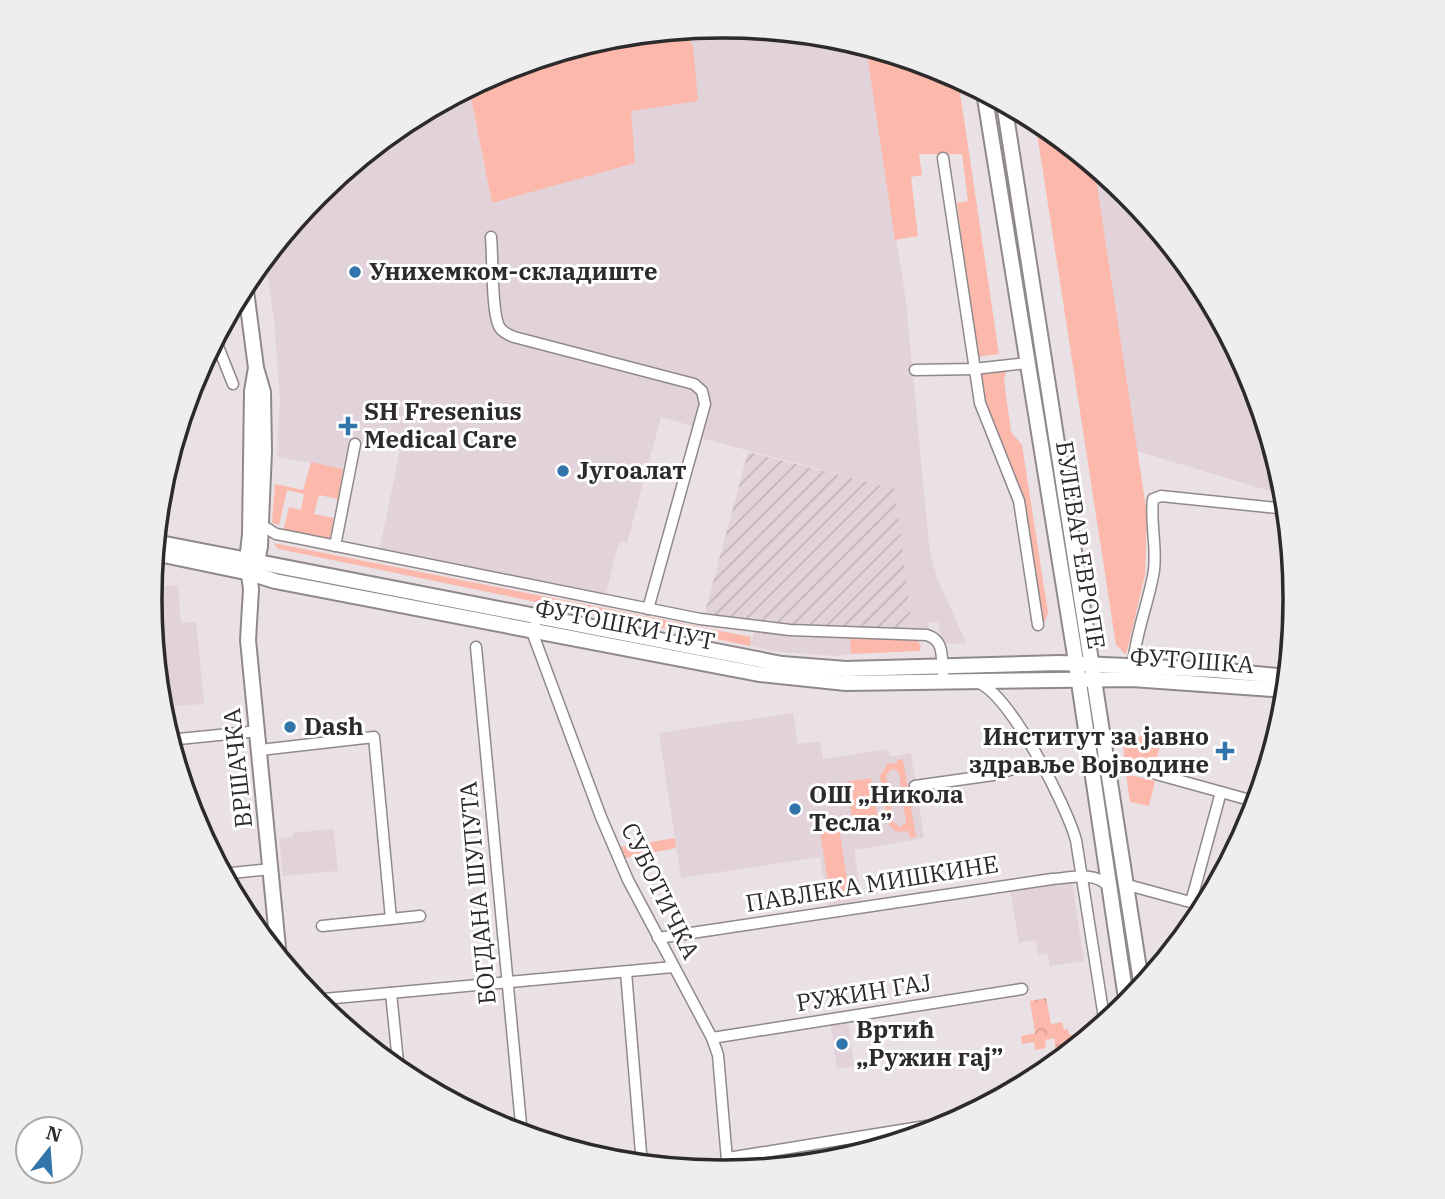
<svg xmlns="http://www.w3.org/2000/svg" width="1445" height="1199" viewBox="0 0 1445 1199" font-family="'IBM Plex Serif',serif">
<defs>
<pattern id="industrial-furrows" width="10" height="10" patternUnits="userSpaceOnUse" patternTransform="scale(1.75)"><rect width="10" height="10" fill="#e2d2d9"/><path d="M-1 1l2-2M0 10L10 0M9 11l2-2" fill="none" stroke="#c2b4ba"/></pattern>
<pattern id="park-crowns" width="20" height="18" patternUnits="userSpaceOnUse" patternTransform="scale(1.75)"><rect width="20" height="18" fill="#fcb9ab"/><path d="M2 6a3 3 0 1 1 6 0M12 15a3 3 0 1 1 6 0" fill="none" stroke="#d89f93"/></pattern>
</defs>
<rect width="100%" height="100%" fill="#e9e1e5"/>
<g fill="#e2d2d9">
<polygon points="723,26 835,37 866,47 906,301 929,546 937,578 966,643 943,644 938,622 928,623 929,629 912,629 895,489 701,438 703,429 661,417 627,543 619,542 605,597 379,552 400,450 350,438 343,469 277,457 280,399 274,319 265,258 317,194 404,123 469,88 492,203 631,111 693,47 684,30"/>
<polygon points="1091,164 1128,194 1199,281 1252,380 1286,496 1137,451 1096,180"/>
<polygon points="178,585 181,623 196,622 204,704 160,707 149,599 150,588"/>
<polygon points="754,632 850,637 851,654 836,656 779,652 750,646"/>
<polygon points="793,713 798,744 820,741 823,759 888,749 890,757 911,753 924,838 854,850 862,900 828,906 820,857 681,878 659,733"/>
<polygon points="333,829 338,871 283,876 279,838 293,837 293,833"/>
<polygon points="1072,882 1084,961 1050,966 1048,954 1038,955 1036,940 1019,943 1010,889"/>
<polygon points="848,1019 854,1066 837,1069 830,1021"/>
</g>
<polygon fill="url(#industrial-furrows)" points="748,452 895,489 912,629 858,630 791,627 704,616"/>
<g fill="#fcb9ab" fill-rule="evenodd">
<polygon points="684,30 693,47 698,101 631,111 635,163 492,203 469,88 503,70 611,37"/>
<polygon points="866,47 942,70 958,79 999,354 977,357 957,203 968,201 962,154 919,154 922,175 911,177 918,236 895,240"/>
<polygon points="1035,120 1091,164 1096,179 1147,514 1145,575 1126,655 1116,645"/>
<polygon points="1007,369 1004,380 1011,432 1022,445 1048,613 1042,628 1024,501 984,401 979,372"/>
<polygon points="311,462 343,469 338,499 319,495 314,514 334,518 329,541 283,532 289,507 301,510 304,494 287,490 279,525 272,523 275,484 303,490"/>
<polygon points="273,543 751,637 750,646 279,549"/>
<polygon points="850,637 916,637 921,647 920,651 851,654"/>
<polygon points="1086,695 1088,695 1097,761 1107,798 1136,994 1132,1000"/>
<path d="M1142 727 1159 731C1161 762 1156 768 1125 766L1122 731 1141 737Z"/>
<path d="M903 759 916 837 910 838 908 831 896 832 888 824 880 776 887 764 897 763V760ZM892 769 896 770 899 773 906 823 900 827 893 822 886 775Z"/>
<polygon points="1126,774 1155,781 1149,806 1130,802"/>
<polygon points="871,778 879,826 854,830 846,782"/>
<polygon points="839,828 850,899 831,902 820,831"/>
<polygon points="675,838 676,848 625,858 621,847"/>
</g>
<polygon fill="url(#park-crowns)" points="1046,998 1051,1024 1062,1022 1064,1030 1068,1029 1069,1035 1095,1032 1058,1062 1054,1038 1045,1040 1046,1048 1035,1050 1034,1042 1022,1044 1021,1036 1035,1033 1030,1001"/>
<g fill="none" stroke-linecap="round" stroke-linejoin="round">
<defs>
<g id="street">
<polyline points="943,158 980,403 1019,501 1038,625"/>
<path d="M491 237C493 255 491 315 500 328 503 332 509 335 514 337L694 384 702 391 705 404 648 609"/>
<polyline points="215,339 233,384"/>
<polyline points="915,370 974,369 1027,363"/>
<path d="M260 524 276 534 287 536 700 619 790 630 927 635C945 641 941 657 943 673"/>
<polyline points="335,546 355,444"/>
<polyline points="535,625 534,637 601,817 628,880 712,1038 718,1055 728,1172"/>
<polyline points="476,647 522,1135"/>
<path d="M1133 666C1135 633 1149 603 1154 570 1157 546 1150 522 1153 499L1161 496 1287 509"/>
<path d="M979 683C1011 696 1066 805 1076 840L1105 1024"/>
<polyline points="169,740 258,731"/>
<polyline points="260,750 374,737 391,919 322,926"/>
<polyline points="1156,774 1257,802"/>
<polyline points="915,786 993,775 1039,761"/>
<polyline points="222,874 271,869"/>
<polyline points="1124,884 1205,906"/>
<polyline points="1191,902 1221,792"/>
<polyline points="391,919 420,916"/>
<path d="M658 938 1052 879C1070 878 1095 871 1108 886"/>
<polyline points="626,972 642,1165"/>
<polyline points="391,993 399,1072"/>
<polyline points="313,1000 673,967"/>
<polyline points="712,1038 1022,989"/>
<polyline points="728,1158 957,1121"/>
</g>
<g id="secondary">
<polyline points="984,92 1074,649 1127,1005"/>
<polyline points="1004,103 1142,988"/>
<polyline points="245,283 256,368 263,392 264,451 260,546 257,562 253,569"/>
<polyline points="256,368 252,391 250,535 247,560 251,589 248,640 279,958"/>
<polyline points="155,542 782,664 846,669 1059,663 1215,670 1288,677"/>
<polyline points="154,553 250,573 275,581 759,674 846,683 1132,679 1287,690"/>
</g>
</defs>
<use href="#street" stroke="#90898c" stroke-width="13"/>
<use href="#secondary" stroke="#90898c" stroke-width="18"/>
<use href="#street" stroke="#fff" stroke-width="10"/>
<use href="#secondary" stroke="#fff" stroke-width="14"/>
</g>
<g fill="#3275aa" stroke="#fff" stroke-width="2.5">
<circle cx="355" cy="272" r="7"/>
<path d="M344.5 415.5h7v7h7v7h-7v7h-7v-7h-7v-7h7z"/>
<circle cx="563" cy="471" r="7"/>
<circle cx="290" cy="727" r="7"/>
<path d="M1221.5 740.5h7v7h7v7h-7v7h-7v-7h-7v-7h7z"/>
<circle cx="795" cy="809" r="7"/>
<circle cx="842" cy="1044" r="7"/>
</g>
<g text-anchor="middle" stroke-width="6" stroke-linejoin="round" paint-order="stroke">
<g font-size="24" font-weight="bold" fill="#2c2a2b" stroke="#fff" text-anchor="start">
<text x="369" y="280">Унихемком-складиште</text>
<text x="364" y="420">SH Fresenius<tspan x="364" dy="28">Medical Care</tspan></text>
<text x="577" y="479">Југоалат</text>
<text x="304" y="735">Dash</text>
<text x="1209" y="745" text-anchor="end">Институт за јавно<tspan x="1209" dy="28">здравље Војводине</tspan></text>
<text x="809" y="803">ОШ „Никола<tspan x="809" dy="28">Тесла”</tspan></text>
<text x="856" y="1038">Вртић<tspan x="856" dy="28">„Ружин гај”</tspan></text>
</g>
<g font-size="24" fill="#2c2a2b" stroke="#fff">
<text transform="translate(1080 545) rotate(81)" y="8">БУЛЕВАР ЕВРОПЕ</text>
<text transform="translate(625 625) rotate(11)" y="8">ФУТОШКИ ПУТ</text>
<text transform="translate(1192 661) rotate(4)" y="8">ФУТОШКА</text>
<text transform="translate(238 768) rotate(-96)" y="8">ВРШАЧКА</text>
<text transform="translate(872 884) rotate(-9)" y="8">ПАВЛЕКА МИШКИНЕ</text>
<text transform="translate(660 891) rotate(64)" y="8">СУБОТИЧКА</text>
<text transform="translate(478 893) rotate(-95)" y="8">БОГДАНА ШУПУТА</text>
<text transform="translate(864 993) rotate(-9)" y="8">РУЖИН ГАЈ</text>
</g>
</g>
<path d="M0 0H1445V1199H0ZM722 38H723A560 560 0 0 1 1283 598V600A560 560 0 0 1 723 1160H722A560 560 0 0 1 162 600V598A560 560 0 0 1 722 38Z" fill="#eee" fill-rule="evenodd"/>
<path fill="none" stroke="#2c2a2b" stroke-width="3.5" d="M722 38H723A560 560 0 0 1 1283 598V600A560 560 0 0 1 723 1160H722A560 560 0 0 1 162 600V598A560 560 0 0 1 722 38Z"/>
<g transform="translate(49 1150) rotate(17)"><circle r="33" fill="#ffffff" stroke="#abaaaa" stroke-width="2"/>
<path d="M0-5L12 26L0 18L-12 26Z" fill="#3275aa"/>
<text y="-10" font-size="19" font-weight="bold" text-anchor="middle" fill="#2c2a2b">N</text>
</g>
</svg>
